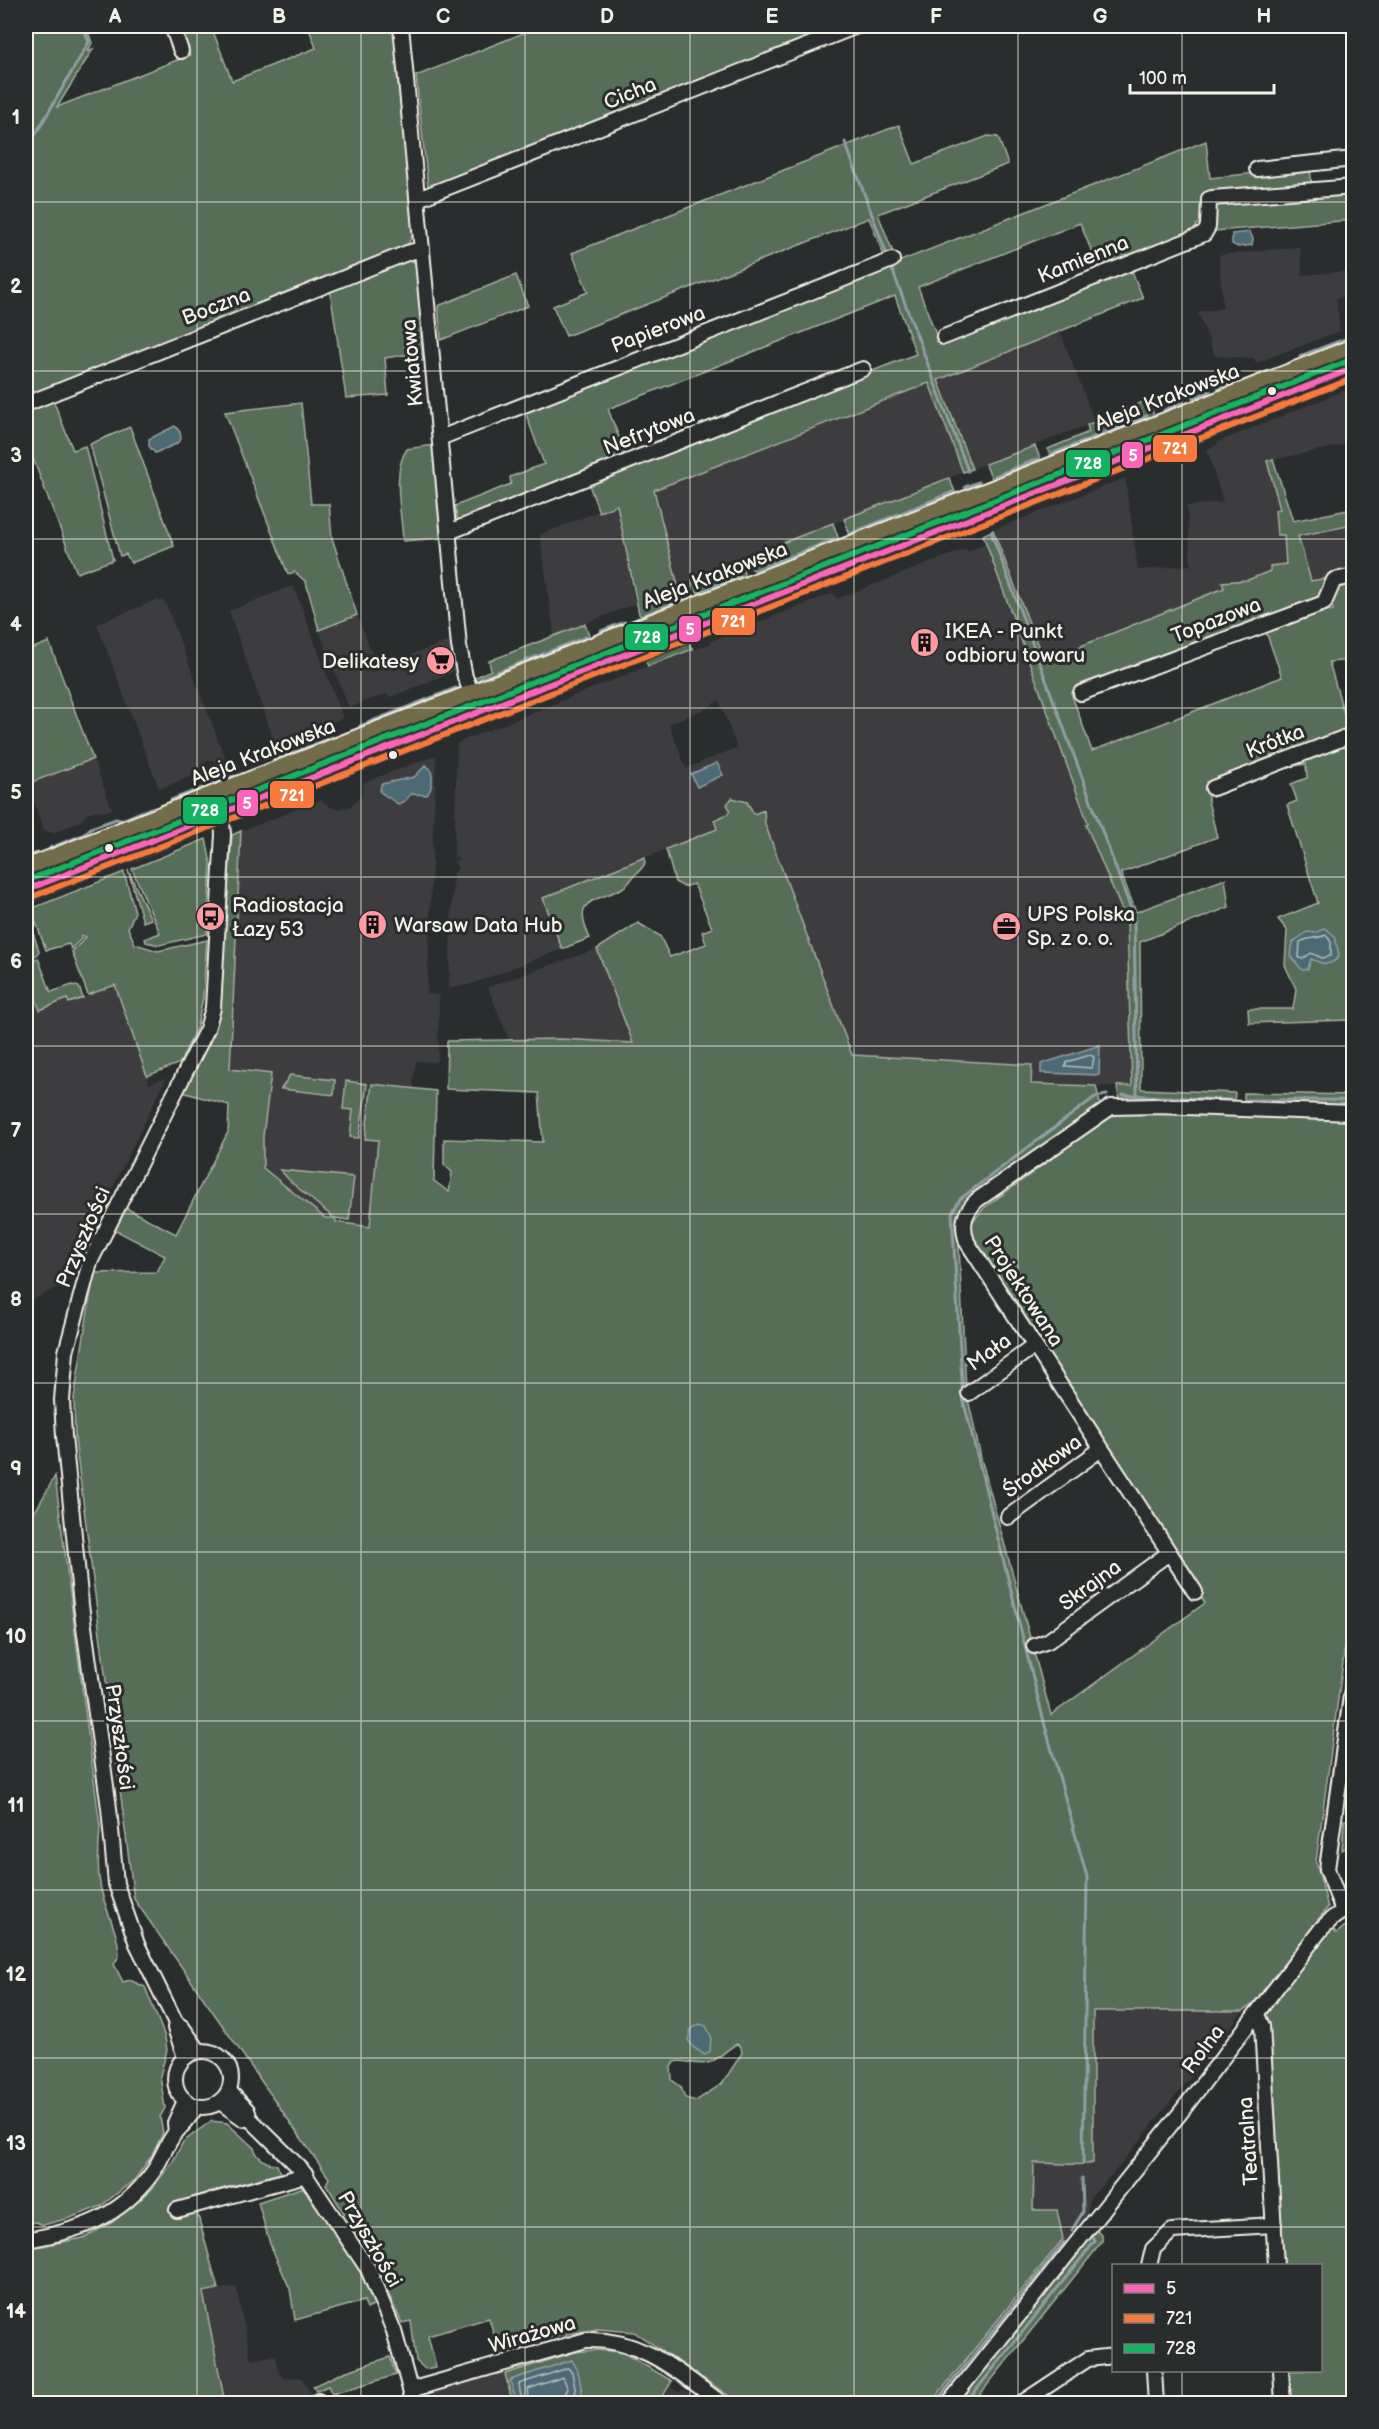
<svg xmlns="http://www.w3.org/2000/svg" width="1379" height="2429" viewBox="0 0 1379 2429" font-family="'Balsamiq Sans',sans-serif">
<rect width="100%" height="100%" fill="#2a2d2e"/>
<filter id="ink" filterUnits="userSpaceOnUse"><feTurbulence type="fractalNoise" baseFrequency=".0167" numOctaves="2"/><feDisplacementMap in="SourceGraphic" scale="12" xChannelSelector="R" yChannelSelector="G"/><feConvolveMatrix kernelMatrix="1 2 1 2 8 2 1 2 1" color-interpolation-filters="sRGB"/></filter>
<g filter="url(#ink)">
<g fill="#3e3c41" fill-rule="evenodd">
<polygon points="1300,247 1302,275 1353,271 1353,297 1336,298 1340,331 1256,363 1254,358 1215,356 1198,312 1223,308 1219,255"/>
<polygon points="1060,331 1095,422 972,469 938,380"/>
<polygon points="930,383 963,472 678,586 654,490"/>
<polygon points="1353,387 1353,443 1267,461 1281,509 1275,510 1277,535 1284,535 1287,564 1270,566 1270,571 1248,580 1222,582 1224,588 1043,661 993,530 1125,478 1138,570 1191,565 1187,506 1223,502 1207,449 1217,445 1218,442"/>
<polygon points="617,504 635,604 554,635 540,535"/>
<polygon points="1353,525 1353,573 1311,581 1297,535"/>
<path d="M985 544 1089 823 1086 825 1127 922 1132 1087 1031 1084 1033 1065 329 2178 134 1899 75 1439 94 1273 157 1272 228 1132 241 831 321 800 330 807 338 809 352 806 362 795 363 783 436 755 427 994 439 995 438 1060 435 1062 416 1061 413 1082 414 1088 436 1091 434 1181 449 1192 556 1198 543 1040H509L488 987 597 949 633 1043 851 1055 765 824 764 810 544 898 562 949 469 985 449 988 453 873 458 870 454 861 458 860V856L454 857 457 743 648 666 712 643 711 641 833 593 837 599 963 550 966 549 967 552ZM719 700 737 748 686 768 669 724 707 708Z"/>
<polygon points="289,587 294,587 343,718 275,744 229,611"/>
<polygon points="156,600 165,602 227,763 219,766 213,760 203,763 202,772 159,789 97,624"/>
<polygon points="357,615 377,666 450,641 455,671 390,697 386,694 349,708 319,630"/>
<polygon points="93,759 112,809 103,812 97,810 86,814 81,821 53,833 44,830 27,784"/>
<polygon points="115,985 149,1084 166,1078 66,1283 26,1303 26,1004 37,1000 41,1009 68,998 69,1003"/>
<polygon points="1093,2011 1243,2011 1118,2168 1090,2198 1087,2216 1065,2245 1057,2210 1033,2211 1034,2163 1074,2163 1081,2165 1093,2163"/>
<polygon points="236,2286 251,2360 276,2355 278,2371 283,2378 297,2377 302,2379 312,2395 309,2397 290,2403 225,2403 203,2292"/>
<polygon points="503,2371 511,2396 482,2403 426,2404 436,2391"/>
<polygon points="671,2387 679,2392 683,2389 705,2403 660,2404"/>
</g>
<g fill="#566d59" stroke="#a5afa0" stroke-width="1.5" fill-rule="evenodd">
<polygon points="26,26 86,26 92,43 88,51 93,49 57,107 190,55 182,34 205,26 211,26 232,81 316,48 308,26 395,26 414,233 408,244 397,249 398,254 26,402"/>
<polygon points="541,26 842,26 428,187 416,76"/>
<polygon points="899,125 914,164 988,136 998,137 1008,164 878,214 894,255 885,258 869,218 566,336 553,306 588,292 572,253"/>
<polygon points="1206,141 1210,178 1310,167 1312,188 1204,195 1206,221 1196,225 1197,232 1099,269 1080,223 918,287 940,345 1131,269 1143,298 938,380 972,469 963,472 929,383 654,490 678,586 668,590 672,606 643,618 639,614 617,505 599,512 588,482 916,354 895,296 608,409 627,458 462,522 457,519 455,506 511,484 510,477 544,464 524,409"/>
<polygon points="1353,192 1353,220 1215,231 1212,204"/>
<polygon points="410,260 417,263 423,361 404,355 385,358 388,395 346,398 330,289"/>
<polygon points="516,275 528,306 441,340 438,306"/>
<polygon points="53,400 73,450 85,446 113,560 77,573 26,440 26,411"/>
<polygon points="1148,400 1154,415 1051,457 1048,449 1089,432 1087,425"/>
<polygon points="301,403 311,504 329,504 332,538 357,615 319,630 306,582 295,572 288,574 225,412"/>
<polygon points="130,427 174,546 131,563 126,554 120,556 90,444"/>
<path d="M434 445 441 538 403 541C402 514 391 472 407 449Z"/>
<polygon points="1035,446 1040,458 1038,462 993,480 985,464"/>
<polygon points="1273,459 1293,521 1353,509 1353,525 1298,536 1311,581 1333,577 1317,601 1239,627 1071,693 1092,751 1282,677 1265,629 1307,613 1333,610 1331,602 1337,584 1353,580 1353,608 1348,609 1349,625 1353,625 1353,660 1329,662 1349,731 1208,787 1208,801 1217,837 1121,873 1136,912 1225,879 1229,907 1140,942 1141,1087 1142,1089 1235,1093 1234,1102 1119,1099 1117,1086 1132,1086 1127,922 1086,825 1088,823 983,535 993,530 1044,661 1224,588 1222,582 1248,580 1270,571 1270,566 1286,564 1284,535 1277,535 1275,510 1280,509 1267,461"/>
<polygon points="949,478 956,494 850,535 844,519"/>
<polygon points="833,523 839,540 756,572 749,566 747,557"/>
<polygon points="740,560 744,574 743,578 699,595 693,583 718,573 718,571"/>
<polygon points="585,624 589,635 588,637 484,680 476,681 474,678 491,670 489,661"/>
<polygon points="49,642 93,759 27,784 26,651"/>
<polygon points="688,643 693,649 648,666 645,660"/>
<path d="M1353 737V896L1348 899C1358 935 1354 980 1351 1020L1249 1023 1248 1009H1293L1296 989 1285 965 1287 930 1278 919 1318 903 1287 805 1297 801 1291 784 1307 778 1306 764 1288 767 1287 763Z"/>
<path d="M732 798 747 802 754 814 764 810 765 824 852 1055 1032 1065 1031 1084 1096 1086 1101 1108 969 1202 962 1208 958 1227 966 1390 981 1458 1051 1715 1205 1603 970 1237 972 1222 984 1208 1107 1118 1120 1112 1353 1119V1588L1316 1862 1328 1907 1253 2004 1243 2011H1093V2163C1079 2167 1051 2162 1034 2163L1033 2210H1057L1063 2239 931 2403H740L634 2332 597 2329 544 2338 499 2351 489 2318 428 2336 436 2367 425 2369 416 2361 411 2321 402 2323 371 2257 326 2184 329 2178 134 1899 75 1439 74 1398 94 1273 157 1272 165 1256 115 1230 126 1208 176 1234 228 1132 229 1105 182 1092 216 1026 232 835 241 831 230 1069 271 1074 263 1136V1168L325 1218H334L292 1183 280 1170 354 1177 349 1220 335 1218 336 1222 370 1227 378 1140 365 1139 372 1084 436 1091 434 1181 449 1192 452 1172 444 1165V1139L543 1142 539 1093 446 1089 447 1041 560 1039 633 1043 597 949 638 923 660 936 670 957 706 944 702 932 712 928 694 884 684 887 675 882 666 849 717 829 714 820 728 814 730 810 727 804ZM737 2044 741 2047 742 2053 722 2084 696 2101 685 2098 681 2087 672 2080 671 2067 674 2062C685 2059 696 2066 708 2063 719 2060 726 2049 737 2044Z"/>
<polygon points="206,839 211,864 207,934 159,945 146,942 145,939 160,933 132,869"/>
<path d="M645 857C646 866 642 868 637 873 632 877 629 884 624 887 597 903 570 896 590 938L562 949 543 898Z"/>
<polygon points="128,870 151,919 143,922"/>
<polygon points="124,872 135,912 128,928 135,944 158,951 207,940 203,998 197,1026 180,1063 147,1076 115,985 88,995 72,952 86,937 81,935 81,939 71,949 69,944 46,950 32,912 33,908"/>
<polygon points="26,911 39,951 37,955 26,959"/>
<polygon points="38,958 51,992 72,985 79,987 83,998 69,1003 67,999 40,1010 36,1000 26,1004 26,963"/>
<polygon points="290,1075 335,1080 334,1095 281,1089"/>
<polygon points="346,1081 367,1084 359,1138 350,1137 353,1110 343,1109"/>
<polygon points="1244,1093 1353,1095 1353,1106 1244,1103"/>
<path d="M55 1476 100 1826C99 1849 96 1871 102 1893 107 1914 119 1934 119 1956L114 1964 123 1982 130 1980 145 1987 165 2037 167 2050 160 2076 165 2108 160 2117 163 2133 151 2157 135 2179 101 2206 70 2218 43 2225 36 2222 26 2224V1521L36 1510Z"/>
<polygon points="1349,1755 1353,1756 1353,1799 1348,1798 1344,1794"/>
<polygon points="1344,1820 1353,1821 1353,1844 1342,1850"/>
<polygon points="1353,1919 1353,2403 1286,2403 1285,2371 1320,2370 1320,2266 1279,2265 1266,2007 1331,1927 1337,1933"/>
<path d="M211 2121 227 2123 254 2148C257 2158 267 2164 277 2165L280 2173 193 2197 218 2289 203 2292 225 2403H26V2249L83 2238 113 2222 151 2190 173 2161 183 2142Z"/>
<polygon points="304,2187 345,2243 374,2299 375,2305 367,2309 364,2301 295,2320 290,2289 270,2244 258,2202"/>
<polygon points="1094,2228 1102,2235 1102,2242 973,2403 954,2403"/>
<polygon points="596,2350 622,2352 672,2381 659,2403 482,2403 511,2396 505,2374 575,2352"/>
<polygon points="390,2357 396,2375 332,2394 328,2386 316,2391 313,2386 344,2372"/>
</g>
<g fill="#4e6973" stroke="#909fa2" stroke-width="1.5">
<polygon points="1250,232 1253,239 1252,245 1238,247 1232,244 1232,234"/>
<polygon points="175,426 180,432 181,439 176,444 155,453 149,446 149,439"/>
<polygon points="717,763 723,775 697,787 691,774"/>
<path d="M426 765 431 770C433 779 433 788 427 795L411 794 405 801 398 804 380 792 381 784 414 777Z"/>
<path d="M1325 928 1335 936 1339 956C1331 968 1321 963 1311 959L1308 969 1302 970 1291 956 1293 942 1307 932 1316 933Z"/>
<polygon points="1100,1045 1099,1075 1041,1073 1041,1064"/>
<polygon points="700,2024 706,2026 711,2036 710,2051 705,2055 693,2047 688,2040 691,2029"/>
<polygon points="572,2360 578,2371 583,2398 569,2403 517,2403 510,2380"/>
</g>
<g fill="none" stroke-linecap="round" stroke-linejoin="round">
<g stroke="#b2bbb9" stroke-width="1.5">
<path d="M1326 935 1331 942V956L1322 958 1311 953 1303 959 1299 958 1300 942C1308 937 1317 939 1326 935Z"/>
<polygon points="1090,1055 1094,1057 1092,1068 1065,1066 1067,1062"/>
<polyline points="522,2404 519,2384 568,2368 572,2373 576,2392 571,2398 570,2404"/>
<polyline points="530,2404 528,2389 563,2377 568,2389 563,2397 562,2404"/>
</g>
<g stroke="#909fa2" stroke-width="3">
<polyline points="815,26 817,30"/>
<polyline points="845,142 887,255"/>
<polyline points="26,151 89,42 83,26"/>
<polyline points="892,269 968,471"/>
<polyline points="1300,356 1353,336"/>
<polyline points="1218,388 1236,381"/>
<polyline points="1193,398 1210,391"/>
<polyline points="1164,410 1182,402"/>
<polyline points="1052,454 1147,416"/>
<polyline points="995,476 1037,459"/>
<polyline points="965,487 979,482"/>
<polyline points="991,532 1134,917 1137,1096"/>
<polyline points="852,533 953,492"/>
<polyline points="756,570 835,539"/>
<polyline points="700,592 740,576"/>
<polyline points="644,615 672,604"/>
<polyline points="601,631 625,622"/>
<polyline points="480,679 586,637"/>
<polyline points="360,726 456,688"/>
<polyline points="273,761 332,737"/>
<polyline points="171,800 234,776"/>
<polyline points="50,848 83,835 91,828 116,819 122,820 151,808"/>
<polyline points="26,857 37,853"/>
<polyline points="130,862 201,834"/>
<polyline points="31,901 118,866"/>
<polyline points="1123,1095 1232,1100"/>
<polyline points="1247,1100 1354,1100"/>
<polyline points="1320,1862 1354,1622"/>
<polyline points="1083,2163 1087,1877 1044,1722 963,1399 952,1213 960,1199 1095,1097 1107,1095"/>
<polyline points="1072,2230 1083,2212 1082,2178"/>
<polyline points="934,2404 1064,2242"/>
<polyline points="965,2404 1095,2241 1091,2234"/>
</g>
<defs>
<g id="minor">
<polyline points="172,26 181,51"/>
<polyline points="401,26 459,646 465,677 472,694"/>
<polyline points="1257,169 1354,159"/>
<polyline points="418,199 857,26"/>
<polyline points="944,337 1204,234 1208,227 1209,199 1212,198 1354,187"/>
<polyline points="26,404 407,253 422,249"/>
<polyline points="440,438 892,260"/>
<polyline points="449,532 863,369"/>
<polyline points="1081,693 1324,603 1334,580 1354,576"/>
<polyline points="1213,788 1354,734"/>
<polyline points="969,1393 1034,1346"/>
<polyline points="1008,1517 1101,1449"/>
<path d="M1195 1592 967 1242C961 1224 964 1213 977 1200L1111 1107 1157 1106 1354 1113"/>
<polyline points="1034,1646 1048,1641 1169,1553"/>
<polyline points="1343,1911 1327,1869 1354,1675"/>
<polyline points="1257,2015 1262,2026 1276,2266"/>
<polyline points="176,2023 175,2028 185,2057"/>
<circle cx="203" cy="2079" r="28"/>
<polyline points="199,2051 182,2027 176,2023 137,1944 116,1884 109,1808 81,1605 64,1436 62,1400 66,1352 90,1262 207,1029 213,1008 223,834 221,813 217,795"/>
<polyline points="229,2091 247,2110 250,2119 301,2169 368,2269 394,2331 414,2404"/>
<polyline points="220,2102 244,2119 250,2119"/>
<polyline points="176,2132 175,2123 185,2101"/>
<polyline points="177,2210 306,2175"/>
<path d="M26 2240C79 2231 120 2218 153 2172 160 2162 169 2139 176 2132 184 2124 190 2117 196 2107"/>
<polyline points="1149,2266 1153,2249 1172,2231 1274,2225"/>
<polyline points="1154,2370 1156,2404"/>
<polyline points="1281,2370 1283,2404"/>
<path d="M410 2390 586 2340C643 2338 679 2373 723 2404"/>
<polyline points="318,2401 320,2404"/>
<polyline points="948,2404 1181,2112 1322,1928 1334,1917 1354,1904"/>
<polyline points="1020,2404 1088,2359 1114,2356"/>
</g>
<g id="major">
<polyline points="26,869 1354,348"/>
<polyline points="26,890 336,769 447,723 1221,422 1354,368"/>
</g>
</defs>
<use href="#minor" stroke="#f4f1e8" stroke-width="18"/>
<use href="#major" stroke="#f4f1e8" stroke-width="22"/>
<use href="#minor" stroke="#2a2d2e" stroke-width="14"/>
<use href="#major" stroke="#736c4b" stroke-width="18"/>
<defs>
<polyline id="bus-1" points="26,890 1354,368"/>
<polyline id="bus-2" points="29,898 1354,378"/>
<polyline id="bus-3" points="26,881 1351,360"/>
</defs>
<use href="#bus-1" stroke="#2a2d2e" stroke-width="10"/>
<use href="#bus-2" stroke="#2a2d2e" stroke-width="10"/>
<use href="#bus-3" stroke="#2a2d2e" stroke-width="10"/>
<use href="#bus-1" stroke="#fa66b7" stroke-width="6"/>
<use href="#bus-2" stroke="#f6793e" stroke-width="6"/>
<use href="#bus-3" stroke="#13b361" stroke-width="6"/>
</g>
</g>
<path fill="none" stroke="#f4f1e8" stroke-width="1.5" stroke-opacity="0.55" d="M197 26V2404M361 26V2404M525 26V2404M690 26V2404M854 26V2404M1018 26V2404M1182 26V2266M26 202H1354M26 371H1354M26 539H1354M26 708H1354M26 877H1354M26 1046H1354M26 1214H1354M26 1383H1354M26 1552H1354M26 1721H1354M26 1890H1354M26 2058H1354M26 2227H1354M1182 2370V2404"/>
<defs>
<symbol id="building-disc" viewBox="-11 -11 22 22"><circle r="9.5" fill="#ff9aa2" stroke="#2a2d2e"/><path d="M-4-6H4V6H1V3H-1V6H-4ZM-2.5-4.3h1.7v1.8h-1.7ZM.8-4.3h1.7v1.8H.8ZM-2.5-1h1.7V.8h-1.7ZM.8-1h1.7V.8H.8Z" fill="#111"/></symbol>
<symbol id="supermarket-disc" viewBox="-11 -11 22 22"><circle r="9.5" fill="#ff9aa2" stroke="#2a2d2e"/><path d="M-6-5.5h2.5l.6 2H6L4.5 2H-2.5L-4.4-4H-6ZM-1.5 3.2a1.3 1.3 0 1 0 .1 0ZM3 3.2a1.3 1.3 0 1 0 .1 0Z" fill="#111"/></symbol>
<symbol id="bus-disc" viewBox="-11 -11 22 22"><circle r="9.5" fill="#ff9aa2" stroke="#2a2d2e"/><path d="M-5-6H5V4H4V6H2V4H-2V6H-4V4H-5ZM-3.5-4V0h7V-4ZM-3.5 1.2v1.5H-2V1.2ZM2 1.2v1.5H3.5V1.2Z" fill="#111"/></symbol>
<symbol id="office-disc" viewBox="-11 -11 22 22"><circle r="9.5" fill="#ff9aa2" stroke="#2a2d2e"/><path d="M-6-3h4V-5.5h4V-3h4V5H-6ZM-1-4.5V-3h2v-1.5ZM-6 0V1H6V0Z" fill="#111"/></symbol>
</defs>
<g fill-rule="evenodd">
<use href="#building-disc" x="908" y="626" width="33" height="33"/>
<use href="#supermarket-disc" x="424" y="644" width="33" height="33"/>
<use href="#bus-disc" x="194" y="900" width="33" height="33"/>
<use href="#building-disc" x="356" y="908" width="33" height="33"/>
<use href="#office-disc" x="990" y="910" width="33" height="33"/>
</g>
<g fill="#f4f1e8" stroke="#2a2d2e" stroke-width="2">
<circle cx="1272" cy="391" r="5"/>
<circle cx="393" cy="755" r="5"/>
<circle cx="109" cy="848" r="5"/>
</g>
<g text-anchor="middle" stroke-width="6" stroke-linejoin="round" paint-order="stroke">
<g font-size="21" fill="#f4f1e8" stroke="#2a2d2e">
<text transform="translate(630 93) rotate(-22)" y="7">Cicha</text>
<text transform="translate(1083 259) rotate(-22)" y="7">Kamienna</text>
<text transform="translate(216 306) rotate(-21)" y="7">Boczna</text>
<text transform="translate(658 329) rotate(-21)" y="7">Papierowa</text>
<text transform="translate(412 363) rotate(-95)" y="7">Kwiatowa</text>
<text transform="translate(1167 397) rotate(-21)" y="7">Aleja Krakowska</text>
<text transform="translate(649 431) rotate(-21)" y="7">Nefrytowa</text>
<text transform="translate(715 575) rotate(-21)" y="7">Aleja Krakowska</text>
<text transform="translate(1216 620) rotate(-21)" y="7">Topazowa</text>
<text transform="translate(1275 741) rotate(-21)" y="7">Krótka</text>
<text transform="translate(263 752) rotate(-21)" y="7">Aleja Krakowska</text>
<text transform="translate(83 1237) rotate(-67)" y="7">Przyszłości</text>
<text transform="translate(1024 1291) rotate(57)" y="7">Projektowana</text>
<text transform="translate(989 1352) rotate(-36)" y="7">Mała</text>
<text transform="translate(1042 1466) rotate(-36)" y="7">Środkowa</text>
<text transform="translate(1090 1585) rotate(-36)" y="7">Skrajna</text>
<text transform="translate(120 1737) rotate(82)" y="7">Przyszłości</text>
<text transform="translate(1203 2049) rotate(-53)" y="7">Rolna</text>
<text transform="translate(1248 2141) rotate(-94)" y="7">Teatralna</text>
<text transform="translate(370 2239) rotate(60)" y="7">Przyszłości</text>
<text transform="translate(532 2334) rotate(-16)" y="7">Wirażowa</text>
</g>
<g font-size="21" fill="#f4f1e8" stroke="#2a2d2e" text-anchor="start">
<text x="945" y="638">IKEA - Punkt<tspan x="945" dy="24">odbioru towaru</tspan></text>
<text x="419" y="668" text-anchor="end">Delikatesy</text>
<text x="232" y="912">Radiostacja<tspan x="232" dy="24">Łazy 53</tspan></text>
<text x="1027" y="921">UPS Polska<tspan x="1027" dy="24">Sp. z o. o.</tspan></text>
<text x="394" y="932">Warsaw Data Hub</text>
</g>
</g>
<g stroke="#2a2d2e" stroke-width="2">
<rect x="1152" y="434" width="46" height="29" rx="6" fill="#f6793e"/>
<rect x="1121" y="441" width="23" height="28" rx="6" fill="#fa66b7"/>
<rect x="1065" y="449" width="46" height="29" rx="6" fill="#13b361"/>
<rect x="711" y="607" width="45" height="29" rx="6" fill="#f6793e"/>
<rect x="678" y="615" width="24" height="28" rx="6" fill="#fa66b7"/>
<rect x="624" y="623" width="45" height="28" rx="6" fill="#13b361"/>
<rect x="269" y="780" width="46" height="29" rx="6" fill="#f6793e"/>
<rect x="236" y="789" width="23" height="28" rx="6" fill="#fa66b7"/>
<rect x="182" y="796" width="46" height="29" rx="6" fill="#13b361"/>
</g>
<g font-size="16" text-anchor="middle" font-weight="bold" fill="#fff">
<text x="1175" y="454">721</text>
<text x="1133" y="461">5</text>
<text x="1088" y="469">728</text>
<text x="733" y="627">721</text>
<text x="690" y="635">5</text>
<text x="647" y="643">728</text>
<text x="292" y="801">721</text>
<text x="247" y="809">5</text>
<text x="205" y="816">728</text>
</g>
<rect width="1379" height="2429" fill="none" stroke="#2a2d2e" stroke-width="66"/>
<rect x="1112" y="2264" width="210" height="108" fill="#2a2d2e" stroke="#7b7b78" stroke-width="1.5"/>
<rect x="1124" y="2284" width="30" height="9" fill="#fa66b7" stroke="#7b7b78" stroke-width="1.5"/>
<text x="1166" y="2294" font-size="18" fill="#f4f1e8">5</text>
<rect x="1124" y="2314" width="30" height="9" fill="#f6793e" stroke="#7b7b78" stroke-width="1.5"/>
<text x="1166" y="2324" font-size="18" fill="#f4f1e8">721</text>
<rect x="1124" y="2344" width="30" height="9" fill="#13b361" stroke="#7b7b78" stroke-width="1.5"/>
<text x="1166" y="2354" font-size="18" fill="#f4f1e8">728</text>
<path d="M1130 84v9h144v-9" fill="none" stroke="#f4f1e8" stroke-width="3"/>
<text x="1139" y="84" font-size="18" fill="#f4f1e8" stroke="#2a2d2e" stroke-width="4.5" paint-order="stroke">100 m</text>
<rect x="33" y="33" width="1313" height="2363" fill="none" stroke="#f4f1e8" stroke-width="2"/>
<g font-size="20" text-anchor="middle" font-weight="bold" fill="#f4f1e8">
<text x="115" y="23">A</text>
<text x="279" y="23">B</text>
<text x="443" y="23">C</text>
<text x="607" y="23">D</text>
<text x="772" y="23">E</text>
<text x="936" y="23">F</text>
<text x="1100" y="23">G</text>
<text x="1264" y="23">H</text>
<text x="16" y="124">1</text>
<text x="16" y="293">2</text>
<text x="16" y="462">3</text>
<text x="16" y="631">4</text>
<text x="16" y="799">5</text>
<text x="16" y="968">6</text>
<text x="16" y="1137">7</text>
<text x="16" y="1306">8</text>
<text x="16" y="1475">9</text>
<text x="16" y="1643">10</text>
<text x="16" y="1812">11</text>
<text x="16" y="1981">12</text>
<text x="16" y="2150">13</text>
<text x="16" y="2318">14</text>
</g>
</svg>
